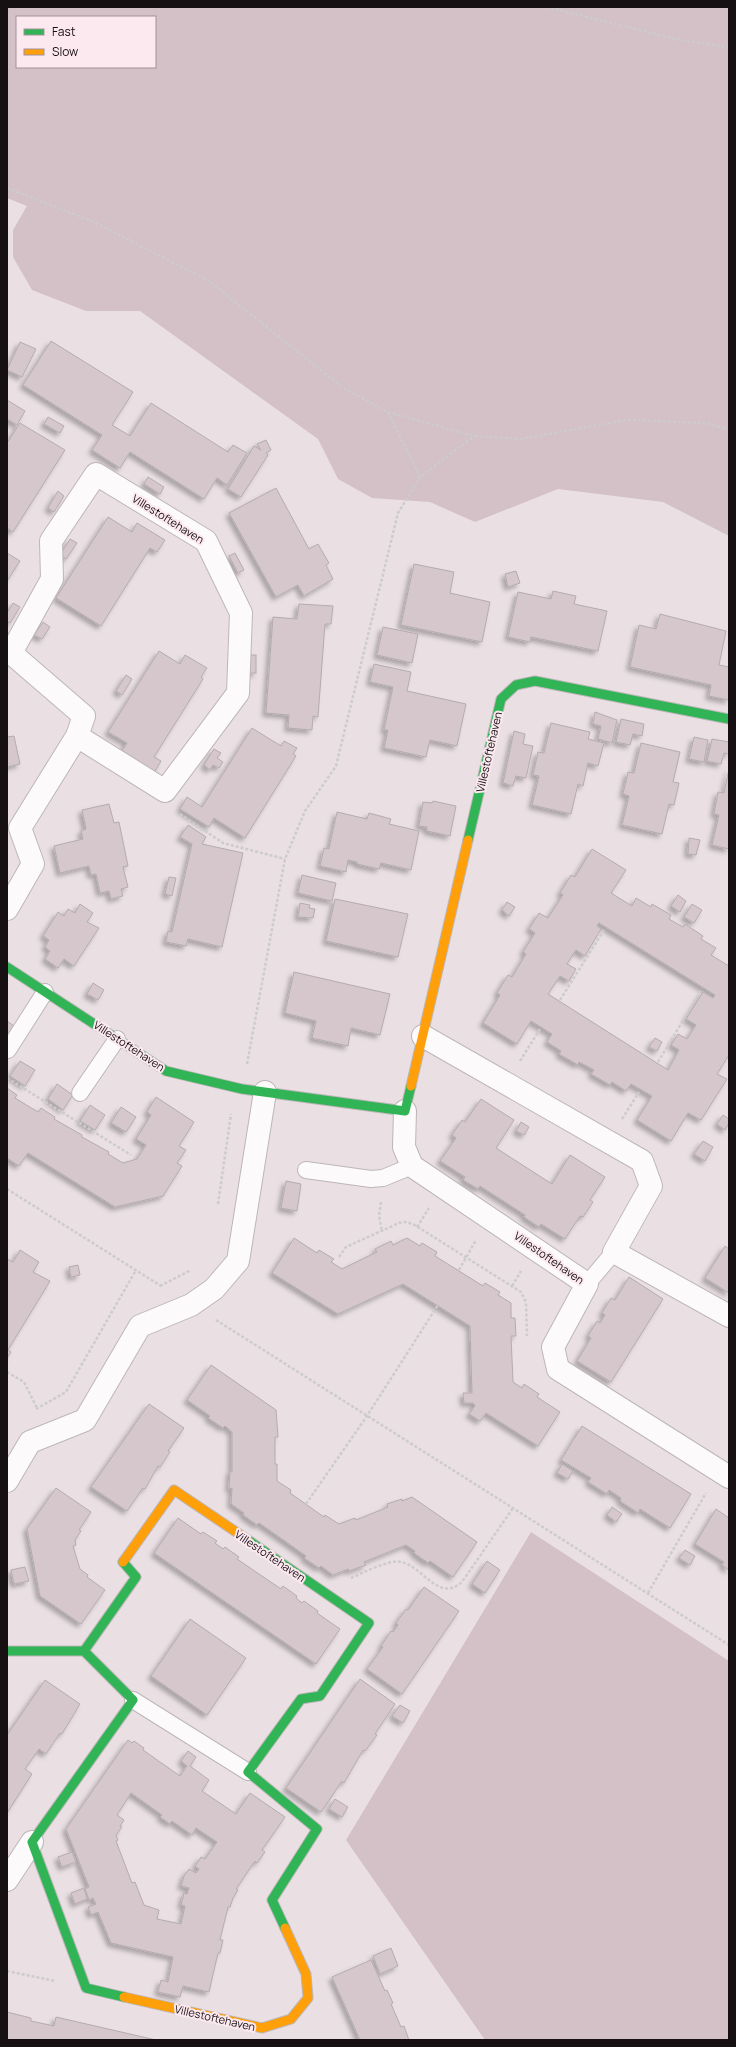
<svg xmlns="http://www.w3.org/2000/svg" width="736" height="2047" viewBox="0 0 736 2047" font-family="Manrope,sans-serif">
<defs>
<filter id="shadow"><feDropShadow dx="-3.5" dy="3.5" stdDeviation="2" flood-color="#0004"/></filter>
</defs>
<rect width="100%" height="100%" fill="#eae0e3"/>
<g fill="#d4c0c7" fill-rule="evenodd">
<path d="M7 7H729V536L663 502 558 489 475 522 430 502 372 498 338 479 318 439 140 311H86L32 290 13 257V230L27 206 7 198ZM17 17H155V67H17Z"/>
<polygon points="531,1532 729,1661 729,2040 485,2040 346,1840"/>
</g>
<g fill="#d5c7cc" stroke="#b4acae" fill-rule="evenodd" filter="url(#shadow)">
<polygon points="51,341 133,392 112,425 130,436 151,403 228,452 233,445 247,453 227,485 217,478 204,499 130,452 120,468 92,450 102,435 23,385"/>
<polygon points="20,342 36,349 22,377 7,370"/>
<polygon points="7,400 25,411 17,425 7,419"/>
<polygon points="48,417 64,426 60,433 44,424"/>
<polygon points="20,423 65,450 13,532 7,528 7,443"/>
<polygon points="266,440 271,450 266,453 268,455 241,497 228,489 254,446 261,450 257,444"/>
<polygon points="148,477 164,487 160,494 144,484"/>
<polygon points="276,488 309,549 318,544 329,563 326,565 333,579 304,596 298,585 276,597 229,513"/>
<polygon points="58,491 64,496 54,512 48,508"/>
<polygon points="108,517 132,532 137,523 165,540 157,552 150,548 101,626 56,598"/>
<polygon points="70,539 77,543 66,559 60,555"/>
<polygon points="7,553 20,561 7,581"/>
<polygon points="235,553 244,570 238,573 229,556"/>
<polygon points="414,564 454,572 450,593 490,602 482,642 401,625"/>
<polygon points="516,571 520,583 508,587 505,574"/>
<polygon points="553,591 576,596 574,604 607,611 598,651 531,637 530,642 508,637 518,592 551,599"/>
<polygon points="13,603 20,607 10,623 7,621 7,613"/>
<polygon points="299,604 333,606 331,624 325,624 318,717 313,716 312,730 288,728 289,715 266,713 273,617 297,619"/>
<polygon points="660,614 726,631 719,665 729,667 729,700 709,696 711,685 630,667 639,625 656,629"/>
<polygon points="43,622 50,627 42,639 34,635"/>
<polygon points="383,627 418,634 412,663 377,655"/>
<polygon points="159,651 180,664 185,655 207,668 201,677 203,679 154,757 161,761 154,773 121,752 127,743 108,732"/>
<rect x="248" y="655" width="8" height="18"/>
<polygon points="374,664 411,672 407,691 466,704 457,746 430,740 426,757 384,748 388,730 384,730 393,687 370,682"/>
<polygon points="126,675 132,679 122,695 116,691"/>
<polygon points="595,712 617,720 612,743 598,739 601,726 593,724"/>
<polygon points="621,719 644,724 642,736 633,734 630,745 616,742"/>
<polygon points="551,723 590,732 588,739 604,743 598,766 588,763 583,786 578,784 571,814 532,805 539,776 533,775 538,752 544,753"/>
<polygon points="252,728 281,746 284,741 297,748 293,754 296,756 245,838 214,818 209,827 180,809 187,797 202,807"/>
<polygon points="514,731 525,734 523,744 533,746 526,778 516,776 513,786 503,783"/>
<polygon points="14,736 20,764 7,767 7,737"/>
<polygon points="694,737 708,740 704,762 689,759"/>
<polygon points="712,739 729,742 729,754 724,753 721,764 707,761"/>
<polygon points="641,743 680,752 673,782 679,783 674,805 669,804 662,834 622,825 629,796 623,794 628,772 634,773"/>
<polygon points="214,749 221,753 217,758 223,762 219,768 213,765 210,770 204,765"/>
<polygon points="729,769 729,849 712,845 719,815 714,814 718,792 724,793"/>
<polygon points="433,801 456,806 450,836 427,831 427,827 419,826 423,802 432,803"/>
<polygon points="109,804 114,823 119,822 128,866 123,867 128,887 121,889 123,896 111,899 109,891 100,893 96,874 91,875 89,866 60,873 54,846 83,839 81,831 86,829 82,810"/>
<polygon points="337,812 367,819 369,813 391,819 389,824 419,831 411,870 381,863 379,869 357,864 357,862 348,860 346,872 320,866 324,848 329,849"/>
<polygon points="188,825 206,837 202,844 243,853 222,947 188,939 186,946 166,942 168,931 172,932 192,844 180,837"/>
<polygon points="689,838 700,840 696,855 688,854"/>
<path d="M592 849 626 870 611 893 632 906 636 898 651 907 652 904 671 915 669 919 683 927 685 924 703 936 701 939 716 948 711 955 729 966V1055L717 1074 727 1079 701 1120 688 1113 671 1141 637 1120 652 1096 631 1084 626 1091 612 1082 610 1085 591 1074 594 1070 579 1062 578 1065 559 1054 561 1051 547 1042 552 1034 531 1021 517 1044 483 1023 500 995 497 993 508 975 512 977 526 954 523 952 535 933 529 929 539 913 548 918 563 895 560 893 571 875 575 877ZM599 923 715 995 713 998 703 992 686 1019 696 1025 687 1039 678 1034 671 1045 679 1050 668 1070 548 994 560 976 569 981 576 969 567 964 576 950 585 956 601 929 597 926Z"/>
<polygon points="302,875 336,883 332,901 298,893"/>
<polygon points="169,877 176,878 172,896 165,894"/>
<polygon points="678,895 686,901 680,912 671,906"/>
<polygon points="335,899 408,914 398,957 326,941"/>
<polygon points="507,902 515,907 509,916 502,910"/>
<polygon points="300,903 310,905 309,908 315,909 313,918 298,917"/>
<polygon points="80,904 93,913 87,922 99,928 74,966 64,959 58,968 45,959 50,951 45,947 49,940 43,936 58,912 64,916 68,909 75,913"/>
<polygon points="692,904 702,910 694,923 684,917"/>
<polygon points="294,972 390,994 380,1035 351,1028 348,1046 312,1038 316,1021 285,1013"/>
<polygon points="93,983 104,990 98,1000 87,994"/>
<polygon points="7,1021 14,1026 7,1036"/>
<polygon points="655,1038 662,1042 657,1051 649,1047"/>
<polygon points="20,1061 35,1070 25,1086 10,1076"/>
<polygon points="57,1084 73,1095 63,1110 48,1099"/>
<polygon points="7,1088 17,1095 15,1098 38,1112 41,1108 55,1117 54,1119 82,1135 82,1137 109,1152 108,1154 123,1163 137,1159 146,1145 136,1139 151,1115 147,1112 156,1097 194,1122 179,1146 186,1150 177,1163 182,1166 163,1196 115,1207 28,1153 19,1166 7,1158"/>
<polygon points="481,1099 514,1120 496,1148 552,1184 570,1155 605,1177 590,1200 593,1202 583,1217 580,1216 565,1239 541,1224 539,1227 524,1217 525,1215 480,1186 478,1189 463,1180 465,1177 440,1161 456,1138 452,1135 462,1120 465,1122"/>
<polygon points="90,1105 105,1115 95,1130 80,1121"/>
<polygon points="121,1107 136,1117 126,1132 111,1123"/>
<polygon points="723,1115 729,1119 729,1123 725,1130 717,1124"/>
<polygon points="521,1122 529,1127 524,1135 516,1131"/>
<polygon points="703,1141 713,1147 705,1161 694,1154"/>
<polygon points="286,1181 301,1184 297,1211 281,1208"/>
<polygon points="294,1238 317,1253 319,1250 334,1259 331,1262 342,1269 377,1252 375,1249 391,1241 393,1245 407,1238 420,1246 422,1243 437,1252 435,1256 483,1286 485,1283 500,1292 498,1295 511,1303 511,1318 515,1318 516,1336 511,1336 513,1382 522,1388 524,1384 539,1394 537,1397 560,1412 538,1446 486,1413 480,1421 469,1414 475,1406 473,1403 464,1403 463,1393 472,1393 470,1326 403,1284 338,1314 272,1273"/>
<polygon points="725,1246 729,1249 729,1293 705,1278"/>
<polygon points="20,1250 39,1262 33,1272 50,1281 8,1350 11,1352 7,1358 7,1259 13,1262"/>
<polygon points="78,1265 80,1275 71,1277 69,1267"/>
<polygon points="629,1277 663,1299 611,1382 577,1361 591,1338 588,1336 597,1321 600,1323 605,1315 602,1313 611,1298 615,1300"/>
<polygon points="211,1365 276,1410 278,1437 275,1437 275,1464 277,1464 277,1481 291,1490 290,1493 324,1517 325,1515 339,1524 355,1518 356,1520 388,1507 387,1504 402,1499 402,1501 412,1497 477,1542 453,1577 430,1561 428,1563 414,1553 415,1551 406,1545 364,1562 366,1565 349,1571 348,1569 333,1575 321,1566 319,1568 304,1558 306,1556 282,1539 259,1523 257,1525 243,1515 244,1513 231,1504 232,1488 229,1489 230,1471 232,1472 232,1432 225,1426 223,1428 208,1418 210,1416 187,1400"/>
<polygon points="149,1404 184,1428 168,1451 170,1452 160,1467 158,1466 145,1489 143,1488 127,1511 91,1487"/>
<polygon points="582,1426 691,1494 670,1528 640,1509 638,1513 620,1501 621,1498 609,1490 607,1494 588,1482 591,1478 561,1460"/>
<polygon points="562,1464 573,1471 568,1479 557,1473"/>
<polygon points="56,1488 91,1512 79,1530 81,1531 75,1540 76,1545 73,1546 80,1569 88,1575 87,1577 105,1590 81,1624 40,1596 27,1529"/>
<polygon points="612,1507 622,1514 616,1522 607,1515"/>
<polygon points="716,1509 729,1518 729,1570 722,1565 724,1562 695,1544"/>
<polygon points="178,1518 201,1534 203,1532 217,1541 215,1543 223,1549 225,1547 239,1557 237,1559 281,1589 283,1586 297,1596 296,1598 302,1603 304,1601 318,1611 317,1613 340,1629 316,1664 154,1553"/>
<polygon points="685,1550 695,1556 690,1565 679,1558"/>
<polygon points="487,1561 500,1570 485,1593 472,1584"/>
<polygon points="25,1567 29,1581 14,1584 11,1570"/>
<polygon points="424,1587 459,1611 402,1694 367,1669 383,1647 381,1646 391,1631 393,1632 398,1625 396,1623 406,1609 408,1610"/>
<polygon points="190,1619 246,1658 207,1715 151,1676"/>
<polygon points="360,1679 395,1704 375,1734 377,1735 365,1751 363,1750 344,1783 342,1781 321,1812 286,1788"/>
<polygon points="45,1680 80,1704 62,1734 60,1733 46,1754 39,1749 25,1769 32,1774 7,1813 7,1735"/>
<polygon points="400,1705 410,1711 403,1723 392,1716"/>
<path d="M128 1740 132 1743 134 1741 144 1748 143 1750 180 1776 187 1766 181 1761 188 1751 196 1757 190 1766 209 1780 202 1791 236 1814 250 1793 285 1817 262 1850 265 1852 257 1863 255 1861 236 1889 238 1890 233 1898 230 1907H228L220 1940H223L220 1953H218L209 1992 183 1986 180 1997 158 1992 161 1980 168 1982 173 1957 111 1943 98 1912 91 1915 88 1907 96 1904 93 1898 89 1900 85 1889 89 1887 66 1829ZM131 1793 162 1815 160 1817 170 1824 172 1821 192 1835 196 1828 217 1842 205 1859 201 1857 195 1866 199 1869 196 1873 189 1869 184 1876 181 1886 189 1888 187 1894 184 1893 181 1905 185 1906 181 1924 157 1919 159 1910 144 1905 135 1882 132 1883 116 1841 118 1840 116 1835 122 1827 120 1826 124 1820 117 1815Z"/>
<polygon points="335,1799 348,1807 342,1817 329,1809"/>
<polygon points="72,1852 76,1862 62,1867 58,1857"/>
<polygon points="84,1888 87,1899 75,1904 71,1893"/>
<polygon points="391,1948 398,1966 380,1974 373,1956"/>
<polygon points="371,1960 385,1991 387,1990 393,2003 391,2004 401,2027 404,2026 409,2040 360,2040 332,1977"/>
<polygon points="7,2012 31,2018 31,2021 54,2026 56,2017 156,2040 7,2040"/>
</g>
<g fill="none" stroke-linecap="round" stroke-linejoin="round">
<defs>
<g id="lane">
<polyline points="8,1050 45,992"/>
<polyline points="80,1093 117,1039"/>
<polyline points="306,1170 371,1179 383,1178 412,1166"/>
<polyline points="587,1284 614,1252"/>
<polyline points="133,1700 248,1772"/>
</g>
<g id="street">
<polyline points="7,909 33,864 20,828 77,736 84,716 11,653 52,579 51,541 96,474 206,541 241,613 238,693 165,791 77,736"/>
<polyline points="423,1036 642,1161 651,1186 614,1252 729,1316"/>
<polyline points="405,1111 404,1147 412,1166 587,1284 553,1347 558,1369 729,1477"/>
<polyline points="7,1481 30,1442 85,1420 140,1326 191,1305 214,1289 238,1261 265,1092"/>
<polyline points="7,1880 32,1842"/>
</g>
<g id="fast">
<polyline points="468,840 501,699 516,685 535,681 729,719"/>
<polyline points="7,967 166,1071 242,1089 405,1111 411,1086"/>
<polyline points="248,1540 369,1623 320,1696 301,1699 248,1772 317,1829 272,1900 285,1928"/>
<polyline points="7,1651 84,1651 133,1700 32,1842 86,1988 124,1997"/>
<polyline points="84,1651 136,1577 123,1562"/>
</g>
<g id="slow">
<polyline points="411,1086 468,840"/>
<polyline points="123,1562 174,1490 248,1540"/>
<polyline points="124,1997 262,2028 291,2019 308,1998 306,1974 285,1928"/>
</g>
</defs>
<use href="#lane" stroke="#bdb6b9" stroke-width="18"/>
<use href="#street" stroke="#bdb6b9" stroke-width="24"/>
<use href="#fast" stroke="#bdb6b9" stroke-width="11"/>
<use href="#slow" stroke="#bdb6b9" stroke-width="11"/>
<g stroke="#cdcbcb" stroke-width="2.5" stroke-dasharray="3 2" stroke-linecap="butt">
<polyline points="546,7 680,40 729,47"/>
<polyline points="7,188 94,222 209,281 342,387 388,412 474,436 520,439 628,420 704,423 729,429"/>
<polyline points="388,412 420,477"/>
<polyline points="180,814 223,843 285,859"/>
<polyline points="560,1000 604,930"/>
<polyline points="520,1061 540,1029"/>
<polyline points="658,1062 702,989"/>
<polyline points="247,1064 285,859 305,811 336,766 398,513 420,477 474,436"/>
<polyline points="7,1078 131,1155"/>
<polyline points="622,1119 639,1092"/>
<polyline points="7,1189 161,1286"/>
<polyline points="381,1202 379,1216 382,1231"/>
<polyline points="218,1204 231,1114"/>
<polyline points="417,1227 429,1208"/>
<polyline points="339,1257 346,1247 399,1223 406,1222 413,1224 521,1292 526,1302 527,1336"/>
<polyline points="459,1270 476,1240"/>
<polyline points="160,1286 191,1270"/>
<polyline points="512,1286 521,1271"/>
<polyline points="216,1320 729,1645"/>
<polyline points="7,1372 24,1382 37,1408"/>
<polyline points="36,1409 66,1392 136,1270"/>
<polyline points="306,1504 367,1416 438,1305"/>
<path d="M351 1578C363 1573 389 1559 401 1562 423 1566 438 1603 462 1582L513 1508"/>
<polyline points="648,1593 706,1493"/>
<polyline points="7,1971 55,1981"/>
</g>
<use href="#lane" stroke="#fcfafb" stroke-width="16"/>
<use href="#street" stroke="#fcfafb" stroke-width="22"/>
<use href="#fast" stroke="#30b455" stroke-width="9"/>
<use href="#slow" stroke="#ff9f0a" stroke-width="9"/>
</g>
<g text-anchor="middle" stroke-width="4" stroke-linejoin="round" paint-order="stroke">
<g font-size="11" fill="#171013" stroke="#fce9f0">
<text transform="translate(168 519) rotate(32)" y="4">Villestoftehaven</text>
<text transform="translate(489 752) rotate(-77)" y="4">Villestoftehaven</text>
<text transform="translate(129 1046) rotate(33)" y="4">Villestoftehaven</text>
<text transform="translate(549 1258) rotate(35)" y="4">Villestoftehaven</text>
<text transform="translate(270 1556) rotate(34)" y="4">Villestoftehaven</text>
<text transform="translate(215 2018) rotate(13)" y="4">Villestoftehaven</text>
</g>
</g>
<rect width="736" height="2047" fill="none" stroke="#171013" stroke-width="16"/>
<rect x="16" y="16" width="140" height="52" fill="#fce9f0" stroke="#a09298"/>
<rect x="24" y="29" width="20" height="6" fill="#30b455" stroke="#a09298"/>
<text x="52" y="36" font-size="12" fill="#171013">Fast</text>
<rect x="24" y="49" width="20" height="6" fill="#ff9f0a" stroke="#a09298"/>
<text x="52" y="56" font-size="12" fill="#171013">Slow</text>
</svg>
